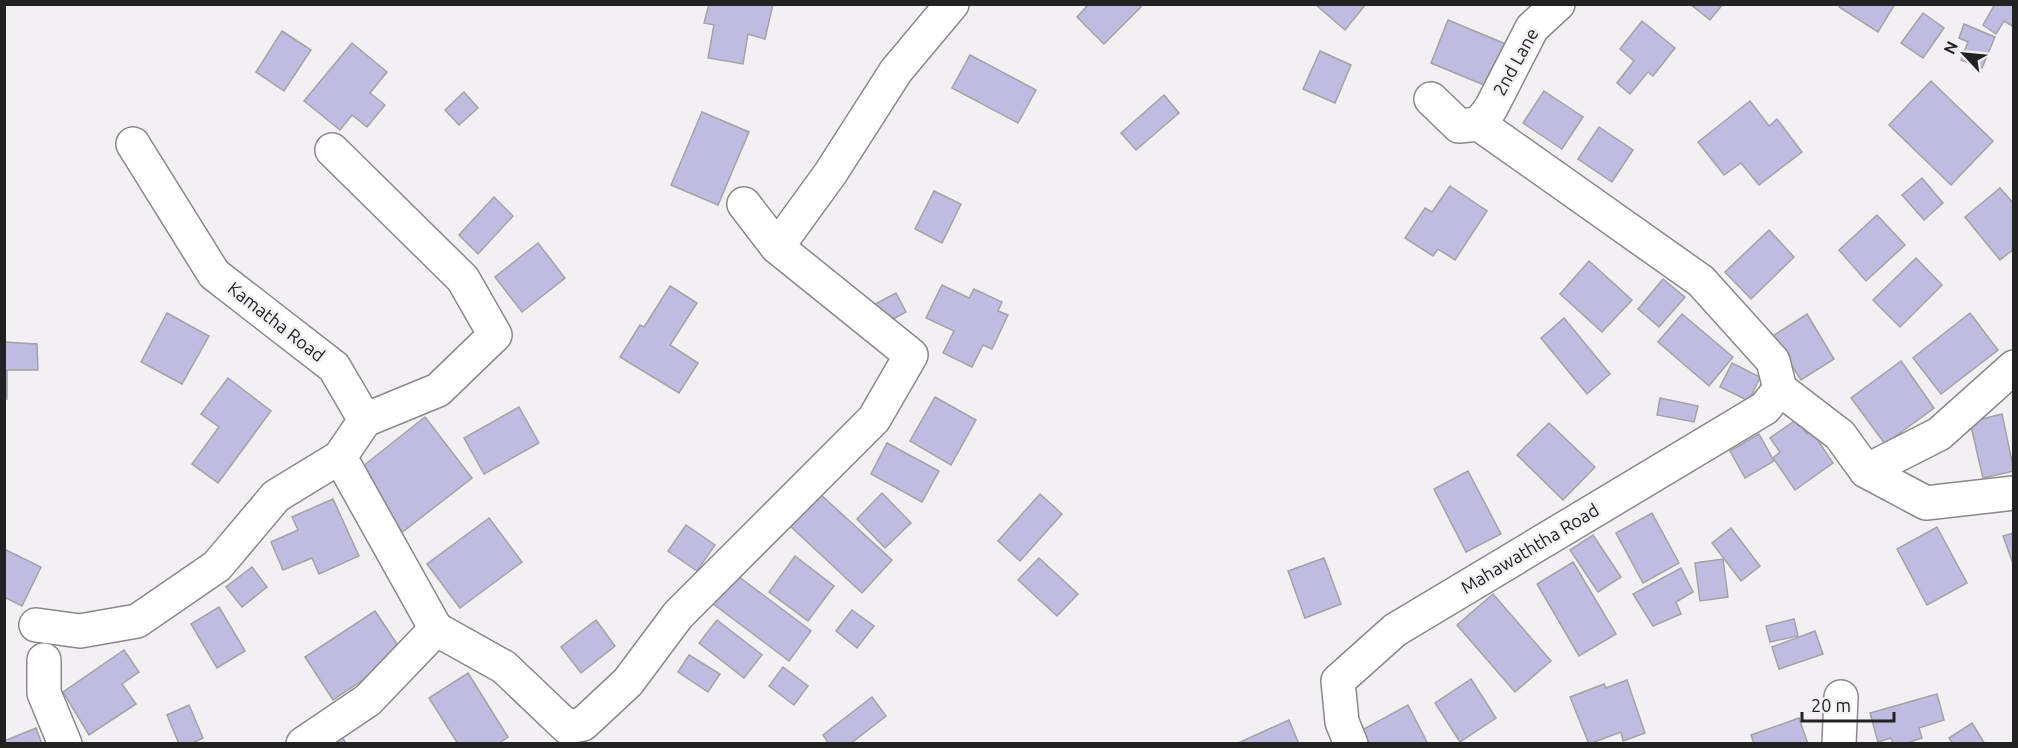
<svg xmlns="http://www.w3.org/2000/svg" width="2018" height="748" viewBox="0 0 2018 748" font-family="Ubuntu,sans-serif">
<rect width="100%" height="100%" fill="#f2f0f3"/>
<g fill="#c0bbe1" stroke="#a3a3a6" stroke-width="1.5">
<polygon points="709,4 773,4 765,39 748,34 743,64 708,58 714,25 704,23"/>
<polygon points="1089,4 1139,4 1141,7 1104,44 1077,17"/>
<polygon points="1315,4 1366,4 1345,30"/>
<polygon points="1690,4 1723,4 1710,20"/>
<polygon points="1840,4 1895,4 1878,32 1839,7"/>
<polygon points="1995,4 2014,4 2014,27 2004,21 1996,34 1983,25"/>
<polygon points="1923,13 1944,28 1923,58 1901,43"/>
<polygon points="1448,20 1513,47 1496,90 1431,63"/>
<polygon points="1642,21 1675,48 1653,76 1648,72 1630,94 1617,83 1634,61 1620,49"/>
<polygon points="1964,24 1995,37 1982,68 1961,60 1968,42 1959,38"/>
<polygon points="282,31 311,50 284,91 256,72"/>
<polygon points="352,43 387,72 370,93 385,105 367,127 352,115 340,130 304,101"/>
<polygon points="1320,51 1351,65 1335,103 1303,89"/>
<polygon points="970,55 1036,90 1018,123 952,88"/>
<polygon points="1931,81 1993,141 1951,185 1889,125"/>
<polygon points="1544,91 1583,117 1562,149 1523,123"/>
<polygon points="464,92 478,108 459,125 445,110"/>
<polygon points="1164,95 1179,113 1136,150 1121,133"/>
<polygon points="1750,101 1769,126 1777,119 1802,152 1759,185 1741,163 1724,175 1698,142"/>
<polygon points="702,112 749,132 718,205 671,185"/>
<polygon points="1599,127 1633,150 1612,182 1578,159"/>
<polygon points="1922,178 1943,203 1924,220 1902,195"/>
<polygon points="1450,186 1487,211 1455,260 1438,249 1433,256 1405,238 1425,208 1432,212"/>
<polygon points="2000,188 2014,204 2014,249 2000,260 1965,217"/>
<polygon points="934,191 961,204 942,243 915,229"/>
<polygon points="494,197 513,216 478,254 459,235"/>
<polygon points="1877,215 1905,245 1866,281 1839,250"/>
<polygon points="1769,230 1794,257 1751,299 1725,272"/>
<polygon points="538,243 565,278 522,312 495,277"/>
<polygon points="1916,258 1942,285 1900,327 1873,300"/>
<polygon points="1589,261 1632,300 1602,332 1560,294"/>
<polygon points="1663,279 1685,297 1659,327 1638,309"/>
<polygon points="942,285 969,298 974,289 1002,302 998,311 1008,315 992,349 983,345 972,367 943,353 954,331 926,318"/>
<polygon points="670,286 697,303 670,345 698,363 679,393 620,357 640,325 644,327"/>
<polygon points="896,293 906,312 886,323 875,304"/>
<polygon points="167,313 209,336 182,384 141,362"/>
<polygon points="1970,313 1998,350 1941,394 1913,358"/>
<polygon points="1682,314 1733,357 1709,386 1658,342"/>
<polygon points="1807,314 1834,359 1801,380 1773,336"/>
<polygon points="1564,318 1610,374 1587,394 1541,338"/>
<polygon points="4,342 37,344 38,370 7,370 7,399 4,399"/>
<polygon points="1901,361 1934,408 1885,444 1851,398"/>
<polygon points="1732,363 1760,377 1749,401 1720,387"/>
<polygon points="228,378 271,411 218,483 192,464 219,427 201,414"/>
<polygon points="935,397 976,420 951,465 910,441"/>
<polygon points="1660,398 1698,406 1694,422 1657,415"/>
<polygon points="519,407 539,443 484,474 464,438"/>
<polygon points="2002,414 2014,471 1983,478 1970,422"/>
<polygon points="425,417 472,478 400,534 353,474"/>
<polygon points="1797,419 1807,434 1811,430 1833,463 1795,490 1773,458 1780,452 1770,438"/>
<polygon points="1549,423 1595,467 1563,500 1517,455"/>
<polygon points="1759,434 1774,461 1745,478 1730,451"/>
<polygon points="887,443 939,471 922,502 871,474"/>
<polygon points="1468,471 1501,534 1466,552 1434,489"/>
<polygon points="819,493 892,560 862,593 789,525"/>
<polygon points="882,493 911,523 885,548 857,519"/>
<polygon points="1040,494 1062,514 1020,561 998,541"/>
<polygon points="333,499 359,556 319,574 312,558 283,570 271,542 298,530 292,517"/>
<polygon points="1652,513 1679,563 1643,583 1616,533"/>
<polygon points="489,518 522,562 460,608 427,564"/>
<polygon points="686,525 715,545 697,571 668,551"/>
<polygon points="1937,527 1967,583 1927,605 1897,549"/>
<polygon points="1731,528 1760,566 1741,581 1712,543"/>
<polygon points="2014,533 2014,566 2003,536"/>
<polygon points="1593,535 1621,577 1598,592 1570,550"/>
<polygon points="4,549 41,567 22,606 4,597"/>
<polygon points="795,556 834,586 808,621 769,592"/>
<polygon points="1039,558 1078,594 1057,616 1018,580"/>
<polygon points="1324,558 1341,604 1305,618 1288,571"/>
<polygon points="1723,559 1728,597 1700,601 1695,563"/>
<polygon points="1573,562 1616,634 1579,656 1537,584"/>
<polygon points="252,567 267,587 242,607 226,587"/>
<polygon points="1681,568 1693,592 1676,602 1681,614 1653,626 1633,594"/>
<polygon points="734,573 811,631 789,661 712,603"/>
<polygon points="1493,594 1551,661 1515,692 1457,625"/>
<polygon points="219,607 245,651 217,668 191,624"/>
<polygon points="852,610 874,626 857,648 836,631"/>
<polygon points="375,611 403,653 333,700 305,657"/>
<polygon points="1794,619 1798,636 1770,642 1766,626"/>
<polygon points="596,620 615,646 581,673 561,647"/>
<polygon points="717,620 762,655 744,678 699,643"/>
<polygon points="1815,631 1823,654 1779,669 1772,647"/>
<polygon points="124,650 139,672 122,684 136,704 89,735 63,692"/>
<polygon points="689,655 720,674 708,692 678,672"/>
<polygon points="783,667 808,686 794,705 769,686"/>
<polygon points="468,673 508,737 498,744 458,744 429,698"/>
<polygon points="1471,679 1496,718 1460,742 1435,703"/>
<polygon points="1627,680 1645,733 1623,741 1621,732 1589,744 1570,697 1604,684 1606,688"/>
<polygon points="1937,694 1944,720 1919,728 1922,738 1904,744 1893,744 1891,738 1878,742 1870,713"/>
<polygon points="872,697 886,716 850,744 829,744 823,735"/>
<polygon points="189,705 203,738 190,744 179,744 167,715"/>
<polygon points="1408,705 1428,744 1369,744 1362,730"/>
<polygon points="1799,718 1808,744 1754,744 1751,735"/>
<polygon points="1289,720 1299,744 1236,744"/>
<polygon points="1972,723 1985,744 1953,744 1949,738"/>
<polygon points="36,728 42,744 4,744 4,741"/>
<polygon points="342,736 346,744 328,744"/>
</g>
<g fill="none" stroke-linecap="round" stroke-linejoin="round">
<defs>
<g id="minor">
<polyline points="1431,99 1459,126 1479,124 1701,281 1773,361 1780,389 1840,435 1866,471 1926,503 2014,493"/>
<polyline points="1479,124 1491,108 1532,28 1558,4"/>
<polyline points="133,144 214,274 334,367 365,420 340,457 436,629"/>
<polyline points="332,150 463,279 495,335 438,390 365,420"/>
<polyline points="777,247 830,174 896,71 952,4"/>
<polyline points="1866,471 1939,434 2014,367"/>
<polyline points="36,625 80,631 137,621 217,566 276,496 340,457"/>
<polyline points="44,660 44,693 65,744"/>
<polyline points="303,744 368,700 436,629 504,667 567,727 583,724 628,682 678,615 874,419 911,355 777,247 744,204"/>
<polyline points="1351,744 1342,722 1338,681 1395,630 1765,408 1780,389"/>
<polyline points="1839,744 1841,697"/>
</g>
</defs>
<use href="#minor" stroke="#8a888b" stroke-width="36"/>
<use href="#minor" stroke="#fff" stroke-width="33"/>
</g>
<g text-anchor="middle" stroke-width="5" stroke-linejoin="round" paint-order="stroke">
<g font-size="18" fill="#232223" stroke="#f2f0f3">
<text transform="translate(1516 62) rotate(-61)" y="6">2nd Lane</text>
<text transform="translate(276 322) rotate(38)" y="6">Kamatha Road</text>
<text transform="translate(1530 549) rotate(-31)" y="6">Mahawaththa Road</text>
</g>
</g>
<rect width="2018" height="748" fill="none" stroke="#232223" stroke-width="12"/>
<g transform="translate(1964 54) rotate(296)" stroke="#f2f0f3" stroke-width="4.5" paint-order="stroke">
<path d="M0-4.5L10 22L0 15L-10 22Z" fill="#232223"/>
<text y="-9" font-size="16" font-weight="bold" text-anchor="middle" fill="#232223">N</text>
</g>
<path d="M1802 712v9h92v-9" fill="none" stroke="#232223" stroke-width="3"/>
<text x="1811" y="712" font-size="18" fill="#232223" stroke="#f2f0f3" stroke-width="4.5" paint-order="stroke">20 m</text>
</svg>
